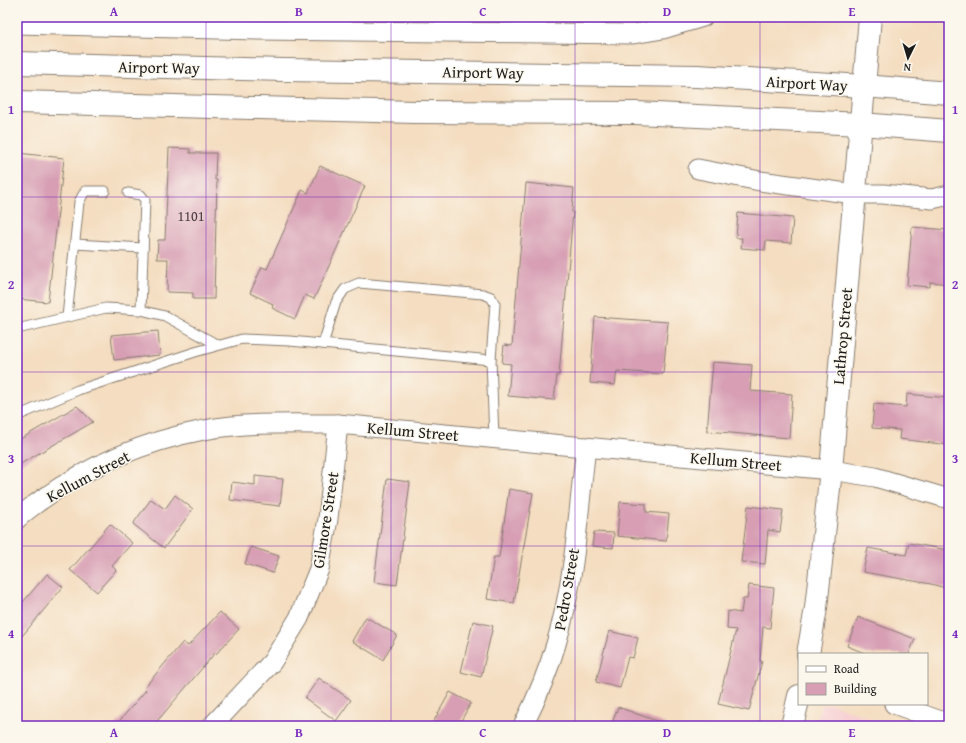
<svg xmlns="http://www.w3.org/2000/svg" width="966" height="743" viewBox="0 0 966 743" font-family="'Gentium Book Plus',serif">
<rect width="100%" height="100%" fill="#fbf7ec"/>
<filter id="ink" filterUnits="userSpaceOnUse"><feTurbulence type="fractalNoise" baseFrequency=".025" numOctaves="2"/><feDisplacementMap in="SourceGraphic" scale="8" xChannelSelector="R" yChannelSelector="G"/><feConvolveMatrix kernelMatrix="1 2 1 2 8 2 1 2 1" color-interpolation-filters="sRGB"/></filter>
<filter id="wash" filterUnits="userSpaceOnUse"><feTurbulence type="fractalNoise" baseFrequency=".012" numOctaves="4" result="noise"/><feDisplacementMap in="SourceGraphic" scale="16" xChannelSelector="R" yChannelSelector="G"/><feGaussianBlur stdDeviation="0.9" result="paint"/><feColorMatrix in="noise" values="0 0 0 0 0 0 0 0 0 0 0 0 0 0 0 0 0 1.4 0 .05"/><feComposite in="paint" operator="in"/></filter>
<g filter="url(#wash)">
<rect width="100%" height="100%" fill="#f4ddc0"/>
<polygon fill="#f7cfd3" points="822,704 832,704 891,726 814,726"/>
<g id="blocks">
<g fill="#d79eb4">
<polygon points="169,148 190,149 190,153 216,153 215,180 217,180 214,299 193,299 193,293 167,292 168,259 157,259 158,240 165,240"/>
<polygon points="17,153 64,158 48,302 17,299"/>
<polygon points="320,166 365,186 314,299 305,295 295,319 272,308 273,304 250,293 262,267 267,269 302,190 308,193"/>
<polygon points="526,183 574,188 572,212 573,212 559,375 557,375 554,400 508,396 511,364 502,363 504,345 512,346"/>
<polygon points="738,213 793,218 791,243 766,241 765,250 741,248 742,238 736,238"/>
<polygon points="912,227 949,230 949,284 930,282 930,287 907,285"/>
<polygon points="595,317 668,322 663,374 617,371 615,385 590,383"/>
<polygon points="158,331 160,355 114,360 111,335"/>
<polygon points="713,362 752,365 750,391 792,394 789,438 707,431"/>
<polygon points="907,394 949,398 949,445 899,439 900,430 872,428 874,404 906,407"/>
<polygon points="77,406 93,422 17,466 17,441"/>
<polygon points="255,476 283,479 280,506 230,500 232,482 255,485"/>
<polygon points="387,479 410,482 397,585 374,582"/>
<polygon points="509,489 533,493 514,603 487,599 494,557 499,557"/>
<polygon points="175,495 193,509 164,548 133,524 151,499 165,509"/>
<polygon points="620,502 646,504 646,512 669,514 666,541 617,536"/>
<polygon points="748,506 783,510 780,532 768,530 765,564 741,562"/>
<polygon points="110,524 132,543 112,566 116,570 97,592 70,570"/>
<polygon points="594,532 614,533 613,548 592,546"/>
<polygon points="909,543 949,550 949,589 931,584 863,572 868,548 906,555"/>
<polygon points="251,547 279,556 273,573 245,564"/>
<polygon points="47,574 63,587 17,642 17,609"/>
<polygon points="749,585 774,588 770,628 763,627 760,661 762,661 749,711 718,704 736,630 727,629 728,611 741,613 743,599 747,599"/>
<polygon points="220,612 239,629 216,654 215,653 153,726 115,726 146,690 144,688 183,642 188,646"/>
<polygon points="366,617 397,635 383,660 352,641"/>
<polygon points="858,617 915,639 909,654 867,654 847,646"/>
<polygon points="473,621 493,626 481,677 461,672"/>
<polygon points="609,631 638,638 633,658 628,657 620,688 596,682"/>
<polygon points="319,678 351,700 336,721 305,698"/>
<polygon points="450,692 471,703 458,726 431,726"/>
<polygon points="618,707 665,724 665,726 611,726"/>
</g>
</g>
</g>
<g filter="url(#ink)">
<use href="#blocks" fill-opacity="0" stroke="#887c6e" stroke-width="1"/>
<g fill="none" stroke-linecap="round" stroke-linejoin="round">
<defs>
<g id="lane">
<polyline points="344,31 344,17"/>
<polyline points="128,193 141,195 145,200 141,310"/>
<polyline points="75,244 143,248"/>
<polyline points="67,317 79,202 85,191 105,191"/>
<polyline points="17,329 106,308 141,310 165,316 218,345"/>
<polyline points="323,344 336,302 345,289 359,283 483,294 491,297 495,304 491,360"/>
<polyline points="17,416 78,390 195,352 242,339 290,341 491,360 494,438"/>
</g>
<g id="street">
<polyline points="17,24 258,30 633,34 663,29 703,17"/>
<polyline points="698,169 760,181 854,194 883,194 932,199 949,195"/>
<path d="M17 519C24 512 33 506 41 500 90 465 146 441 204 430 247 422 294 424 338 424L831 470 875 477 949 499"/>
<polyline points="894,704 949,724"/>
<polyline points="212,726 272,662 299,618 319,569 328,519 338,424"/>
<path d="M523 726C536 700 548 672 556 644 575 581 578 513 586 447"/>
</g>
<g id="secondary">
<polyline points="808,654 816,608 831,470 870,17"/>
<polyline points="792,726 799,696"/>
</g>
<g id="primary">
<polyline points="17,63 283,70 697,76 864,86 949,93"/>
<polyline points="17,102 415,112 636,113 861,124 949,131"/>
</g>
</defs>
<use href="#lane" stroke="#887c6e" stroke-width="11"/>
<use href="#street" stroke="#887c6e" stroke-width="21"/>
<use href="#secondary" stroke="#887c6e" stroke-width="24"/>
<use href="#primary" stroke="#887c6e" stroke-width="24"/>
<use href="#lane" stroke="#fff" stroke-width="9"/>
<use href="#street" stroke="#fff" stroke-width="19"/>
<use href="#secondary" stroke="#fff" stroke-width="22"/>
<use href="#primary" stroke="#fff" stroke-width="22"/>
</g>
</g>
<path fill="none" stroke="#7b2cbf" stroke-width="1" stroke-opacity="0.55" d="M206 17V726M391 17V726M575 17V726M760 17V726M17 197H949M17 372H949M17 546H949"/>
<g text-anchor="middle" stroke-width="3" stroke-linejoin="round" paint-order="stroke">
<g font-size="14" fill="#4b3c42">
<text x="191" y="221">1101</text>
</g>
<g font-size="16" fill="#1c1c1c" stroke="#fbf7ec">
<text transform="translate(159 67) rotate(1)" y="6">Airport Way</text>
<text transform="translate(483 72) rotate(1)" y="6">Airport Way</text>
<text transform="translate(807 83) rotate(3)" y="6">Airport Way</text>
<text transform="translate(842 336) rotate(-85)" y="6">Lathrop Street</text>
<text transform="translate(413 431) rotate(5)" y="6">Kellum Street</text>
<text transform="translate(736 461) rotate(5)" y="6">Kellum Street</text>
<text transform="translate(88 476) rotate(-28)" y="6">Kellum Street</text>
<text transform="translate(325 520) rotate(-81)" y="6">Gilmore Street</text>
<text transform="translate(566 589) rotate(-80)" y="6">Pedro Street</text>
</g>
</g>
<rect width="966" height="743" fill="none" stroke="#fbf7ec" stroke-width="44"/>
<rect x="798" y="653" width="130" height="52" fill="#fbf7ec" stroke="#a29f99"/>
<rect x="806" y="666" width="20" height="6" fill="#ffffff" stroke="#a29f99"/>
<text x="834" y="673" font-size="12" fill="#1c1c1c">Road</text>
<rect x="806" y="683" width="20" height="12" fill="#d79eb4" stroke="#a29f99"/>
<text x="834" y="693" font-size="12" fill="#1c1c1c">Building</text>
<g transform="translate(908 58) rotate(185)" stroke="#fbf7ec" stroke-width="3" paint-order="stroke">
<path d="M0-3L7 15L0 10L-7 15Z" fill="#1c1c1c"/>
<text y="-6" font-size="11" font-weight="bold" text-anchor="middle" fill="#1c1c1c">N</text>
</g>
<rect x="22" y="22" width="922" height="699" fill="none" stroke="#7b2cbf" stroke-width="1.5"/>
<g font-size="13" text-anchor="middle" font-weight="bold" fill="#7b2cbf">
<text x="114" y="16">A</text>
<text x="299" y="16">B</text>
<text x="483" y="16">C</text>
<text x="667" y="16">D</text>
<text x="852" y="16">E</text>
<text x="11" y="114">1</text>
<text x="955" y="114">1</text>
<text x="11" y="289">2</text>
<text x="955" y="289">2</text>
<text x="11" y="463">3</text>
<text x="955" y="463">3</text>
<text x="11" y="638">4</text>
<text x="955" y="638">4</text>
<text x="114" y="737">A</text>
<text x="299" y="737">B</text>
<text x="483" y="737">C</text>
<text x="667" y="737">D</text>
<text x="852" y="737">E</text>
</g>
</svg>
